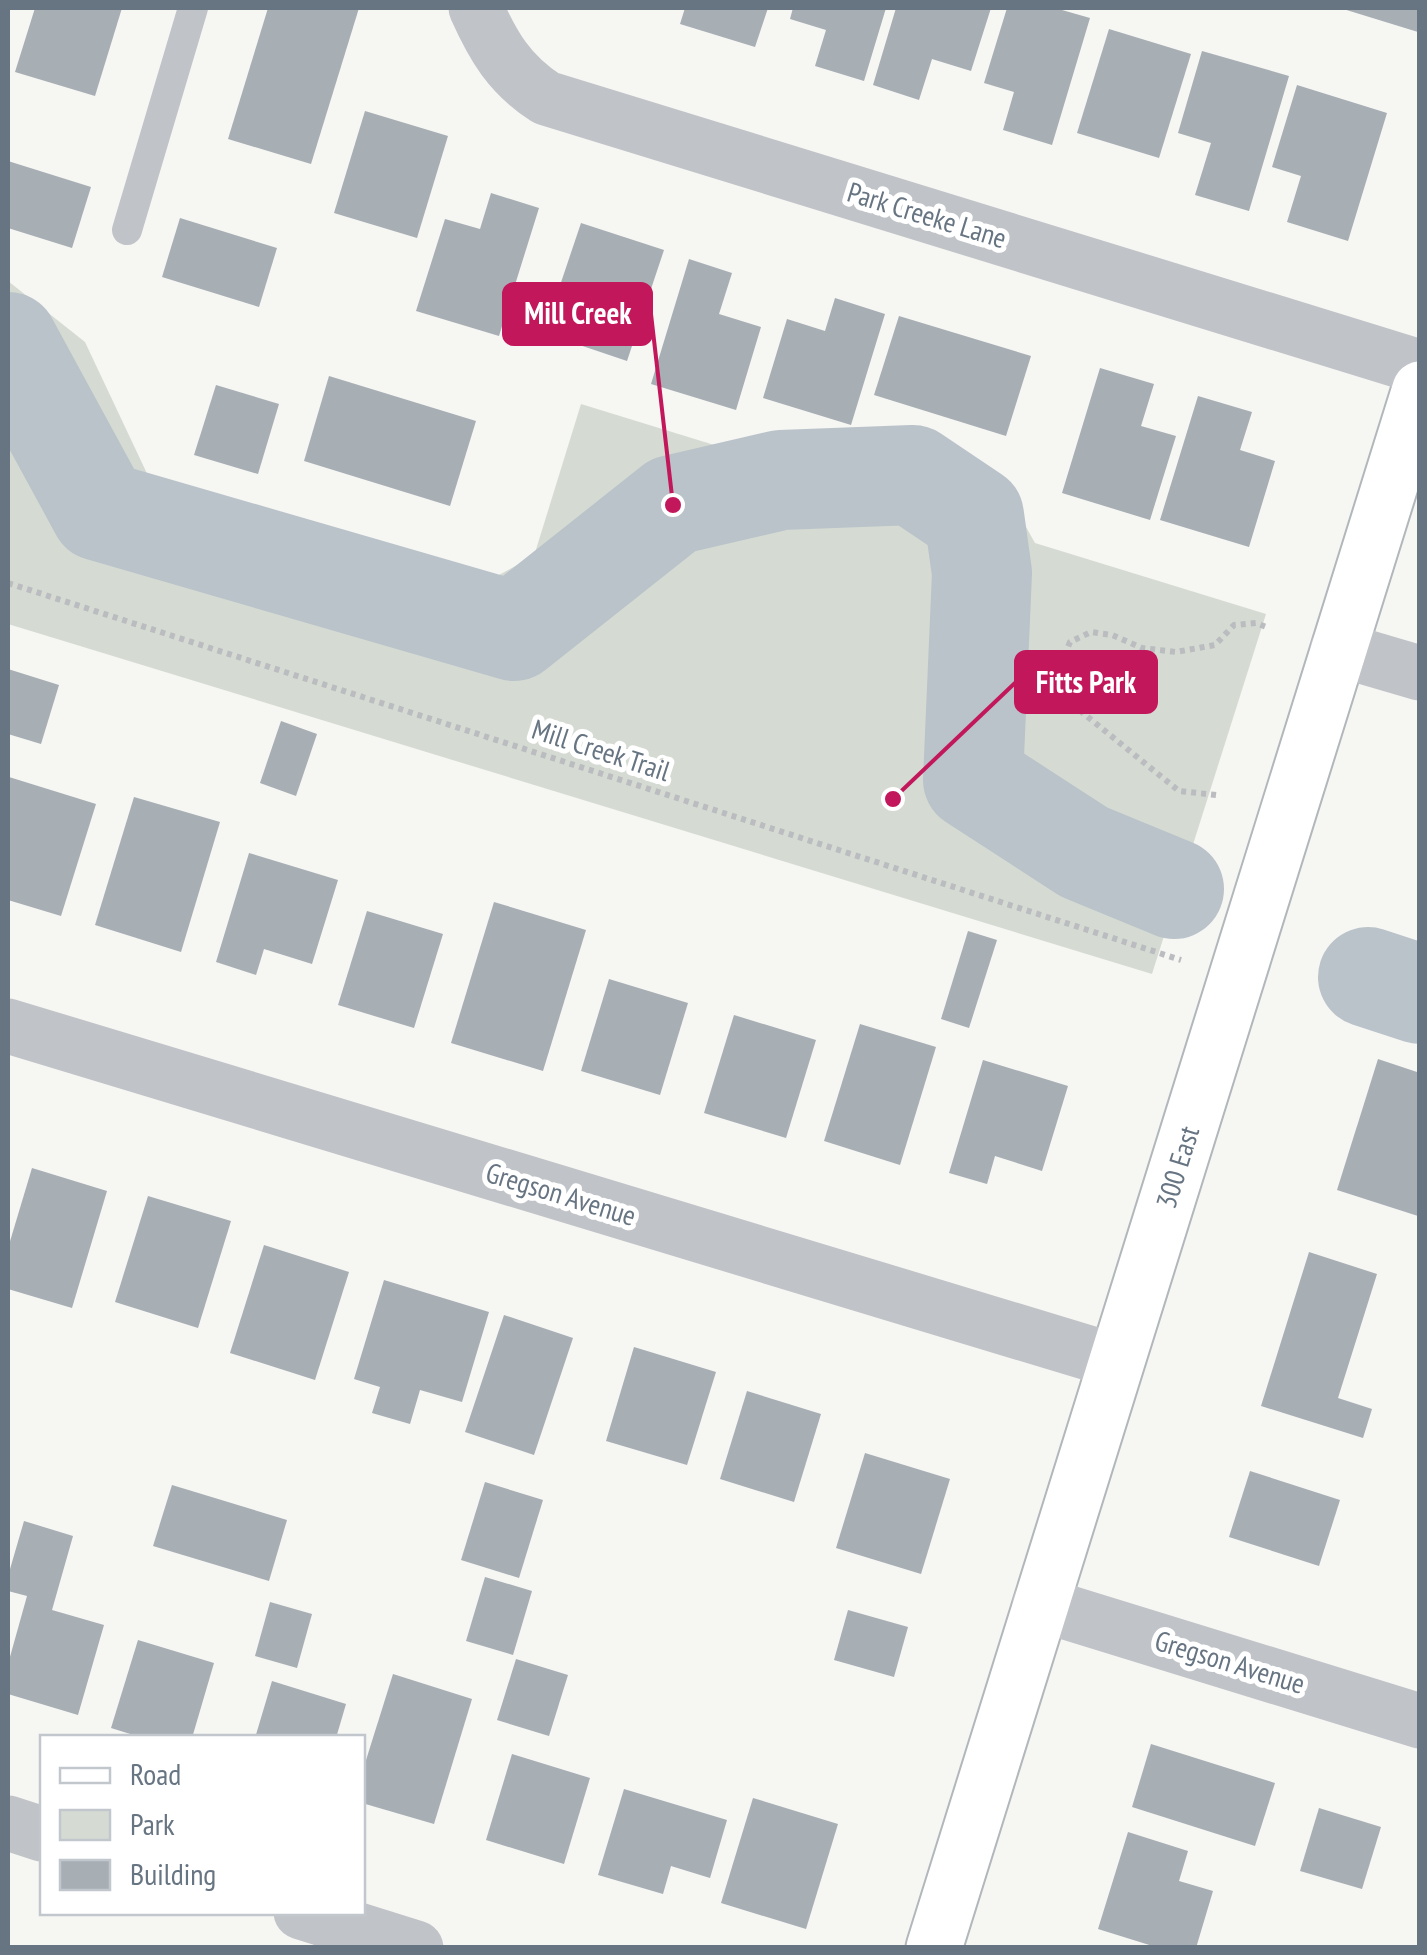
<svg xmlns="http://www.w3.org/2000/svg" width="1427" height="1955" viewBox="0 0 1427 1955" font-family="'PT Sans Narrow',sans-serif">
<rect width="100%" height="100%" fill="#f6f6f3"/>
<polygon fill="#d5dbd3" points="8,281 85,342 151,482 482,584 534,556 581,404 763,460 949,453 1006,491 1035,543 1266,614 1152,974 8,624"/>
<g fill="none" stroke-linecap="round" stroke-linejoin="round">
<g stroke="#bac3c9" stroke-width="100">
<polyline points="8,342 100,511 514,631 673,505 781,480 913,475 974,516 982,573 973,780 1084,852 1174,889"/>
<polyline points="1368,977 1420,994"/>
</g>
</g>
<g fill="#a7aeb4">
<polygon points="35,8 122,8 95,96 15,72"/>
<polygon points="268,8 359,8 311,164 228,139"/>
<polygon points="685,8 768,8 755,47 680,24"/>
<polygon points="793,8 886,8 864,81 815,66 826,30 790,19"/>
<polygon points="896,8 991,8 971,71 932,59 919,100 873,85"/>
<polygon points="1007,8 1055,8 1090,18 1052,145 1003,130 1014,92 984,83"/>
<polygon points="1340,8 1420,8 1420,26 1418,32"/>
<polygon points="1109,29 1191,54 1159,158 1077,133"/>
<polygon points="1202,51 1289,76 1249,211 1195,195 1211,143 1178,133"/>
<polygon points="1297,85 1387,113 1348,241 1287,222 1301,176 1272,167"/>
<polygon points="365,111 448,136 417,238 334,213"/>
<polygon points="8,161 91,187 72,248 8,228"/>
<polygon points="491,193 539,208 499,336 416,311 445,219 480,229"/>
<polygon points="180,218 277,248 259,307 162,277"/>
<polygon points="581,223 664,250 627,361 544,333"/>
<polygon points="689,259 732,273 719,314 761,327 736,410 651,384"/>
<polygon points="835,298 885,314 851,425 763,398 787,319 825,331"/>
<polygon points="899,316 1031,356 1006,436 874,395"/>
<polygon points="1100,368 1154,384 1141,426 1176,436 1150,520 1062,493"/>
<polygon points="329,376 476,421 450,506 304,461"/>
<polygon points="216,385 279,404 258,474 194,455"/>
<polygon points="1198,396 1252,412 1240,450 1275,461 1249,547 1160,520"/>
<polygon points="8,669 59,685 41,744 8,734"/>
<polygon points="281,721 317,734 296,796 260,783"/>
<polygon points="9,777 96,804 61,916 8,900"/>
<polygon points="134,797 220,822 181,952 95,925"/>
<polygon points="249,853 338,880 312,964 264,949 256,975 216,962"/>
<polygon points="494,902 586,930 543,1071 451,1043"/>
<polygon points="367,911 443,934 414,1028 338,1005"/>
<polygon points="968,931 997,940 969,1028 941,1019"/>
<polygon points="609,979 688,1003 660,1095 581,1071"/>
<polygon points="734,1015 816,1040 786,1138 704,1113"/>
<polygon points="860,1024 936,1047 900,1165 824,1141"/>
<polygon points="1378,1059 1420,1073 1418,1216 1337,1190"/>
<polygon points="983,1060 1068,1086 1042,1171 995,1156 987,1184 949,1173"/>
<polygon points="32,1168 107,1191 72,1308 8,1289 8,1248"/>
<polygon points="148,1196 231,1221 198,1328 115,1302"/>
<polygon points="264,1245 349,1272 315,1380 230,1353"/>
<polygon points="1309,1252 1377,1274 1338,1398 1372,1409 1363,1438 1261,1406"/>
<polygon points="384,1280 489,1312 462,1402 420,1390 410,1424 372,1413 380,1387 354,1379"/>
<polygon points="504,1315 573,1338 534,1455 465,1432"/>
<polygon points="634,1347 716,1372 687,1465 606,1441"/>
<polygon points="747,1391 821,1414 794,1502 720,1479"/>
<polygon points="865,1453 950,1479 921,1574 836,1548"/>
<polygon points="1250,1471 1340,1500 1319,1566 1229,1537"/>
<polygon points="485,1482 543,1500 519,1578 461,1560"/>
<polygon points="172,1485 287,1520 269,1581 153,1546"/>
<polygon points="24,1521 73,1536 52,1610 104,1625 78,1715 8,1694 8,1664 27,1596 8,1591 8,1576"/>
<polygon points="485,1577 532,1591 513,1655 466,1641"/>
<polygon points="270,1602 312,1614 297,1668 255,1656"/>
<polygon points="848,1610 908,1627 894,1677 834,1660"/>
<polygon points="138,1640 214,1663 192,1738 143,1738 111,1728"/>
<polygon points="516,1659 568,1675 549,1736 497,1720"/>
<polygon points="393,1674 472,1699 434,1824 362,1803 362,1773"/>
<polygon points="272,1681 346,1704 336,1738 255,1738"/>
<polygon points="1151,1744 1275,1783 1255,1846 1132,1807"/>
<polygon points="512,1754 590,1778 564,1864 486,1840"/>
<polygon points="624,1789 727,1820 710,1878 671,1866 663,1894 598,1875"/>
<polygon points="753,1798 838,1824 806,1929 721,1903"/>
<polygon points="1319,1808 1381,1827 1362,1889 1300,1871"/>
<polygon points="1128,1832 1188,1851 1179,1881 1213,1891 1196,1948 1159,1948 1098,1929"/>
</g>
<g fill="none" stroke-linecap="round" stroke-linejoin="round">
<defs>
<g id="secondary">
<path id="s1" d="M934 1948 1420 389"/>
</g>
</defs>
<use href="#secondary" stroke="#b2b7bb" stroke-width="59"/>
<g stroke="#babcbf" stroke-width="6" stroke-dasharray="5 5" stroke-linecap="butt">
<polyline points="8,583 1181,960"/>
<polyline points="1216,795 1179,791 1062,696 1058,671 1070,642 1091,632 1112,635 1142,648 1176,652 1215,645 1234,625 1256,623 1269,628"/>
</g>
<polyline stroke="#c0c3c7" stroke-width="30" points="127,230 193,8"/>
<g stroke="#c0c3c7" stroke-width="55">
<path d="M476 8C493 46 509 74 546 98L1420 367"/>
<polyline points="1338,649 1420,673"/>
<polyline points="8,1026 1115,1361"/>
<polyline points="1040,1604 1420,1721"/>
<polyline points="8,1823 42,1834"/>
<polyline points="301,1912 416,1948"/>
</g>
<use href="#secondary" stroke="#fff" stroke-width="55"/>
</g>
<g text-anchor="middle" stroke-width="10" stroke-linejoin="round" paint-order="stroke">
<g font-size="28" fill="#677482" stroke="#fff">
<text transform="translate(927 215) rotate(17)" y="10">Park Creeke Lane</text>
<text transform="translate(601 750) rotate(18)" y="10">Mill Creek Trail</text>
<text dy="10" stroke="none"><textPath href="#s1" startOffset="818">300 East</textPath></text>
<text transform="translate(561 1194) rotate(17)" y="10">Gregson Avenue</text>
<text transform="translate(1230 1662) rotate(17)" y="10">Gregson Avenue</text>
</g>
</g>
<path fill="none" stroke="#c2185b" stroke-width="4" d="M673 505L651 314M893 799L1016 682"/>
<g fill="#c2185b" stroke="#fff" stroke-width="4">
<circle cx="673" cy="505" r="10"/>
<circle cx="893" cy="799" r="10"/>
</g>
<g fill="#c2185b" stroke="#c2185b" stroke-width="4">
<rect x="504" y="284" width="147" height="60" rx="10"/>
<rect x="1016" y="652" width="140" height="60" rx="10"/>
</g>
<g font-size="30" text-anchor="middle" font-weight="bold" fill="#fff">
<text x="578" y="324">Mill Creek</text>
<text x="1086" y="693">Fitts Park</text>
</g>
<rect width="1427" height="1955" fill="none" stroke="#677482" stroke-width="20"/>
<rect x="40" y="1735" width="325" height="180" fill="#ffffff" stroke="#c2c7cd" stroke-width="2.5"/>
<rect x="60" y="1768" width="50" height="15" fill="#ffffff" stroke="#c2c7cd" stroke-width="2.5"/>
<text x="130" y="1785" font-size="30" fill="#677482">Road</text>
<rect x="60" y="1810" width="50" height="30" fill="#d5dbd3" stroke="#c2c7cd" stroke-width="2.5"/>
<text x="130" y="1835" font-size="30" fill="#677482">Park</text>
<rect x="60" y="1860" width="50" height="30" fill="#a7aeb4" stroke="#c2c7cd" stroke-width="2.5"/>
<text x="130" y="1885" font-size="30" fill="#677482">Building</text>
</svg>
